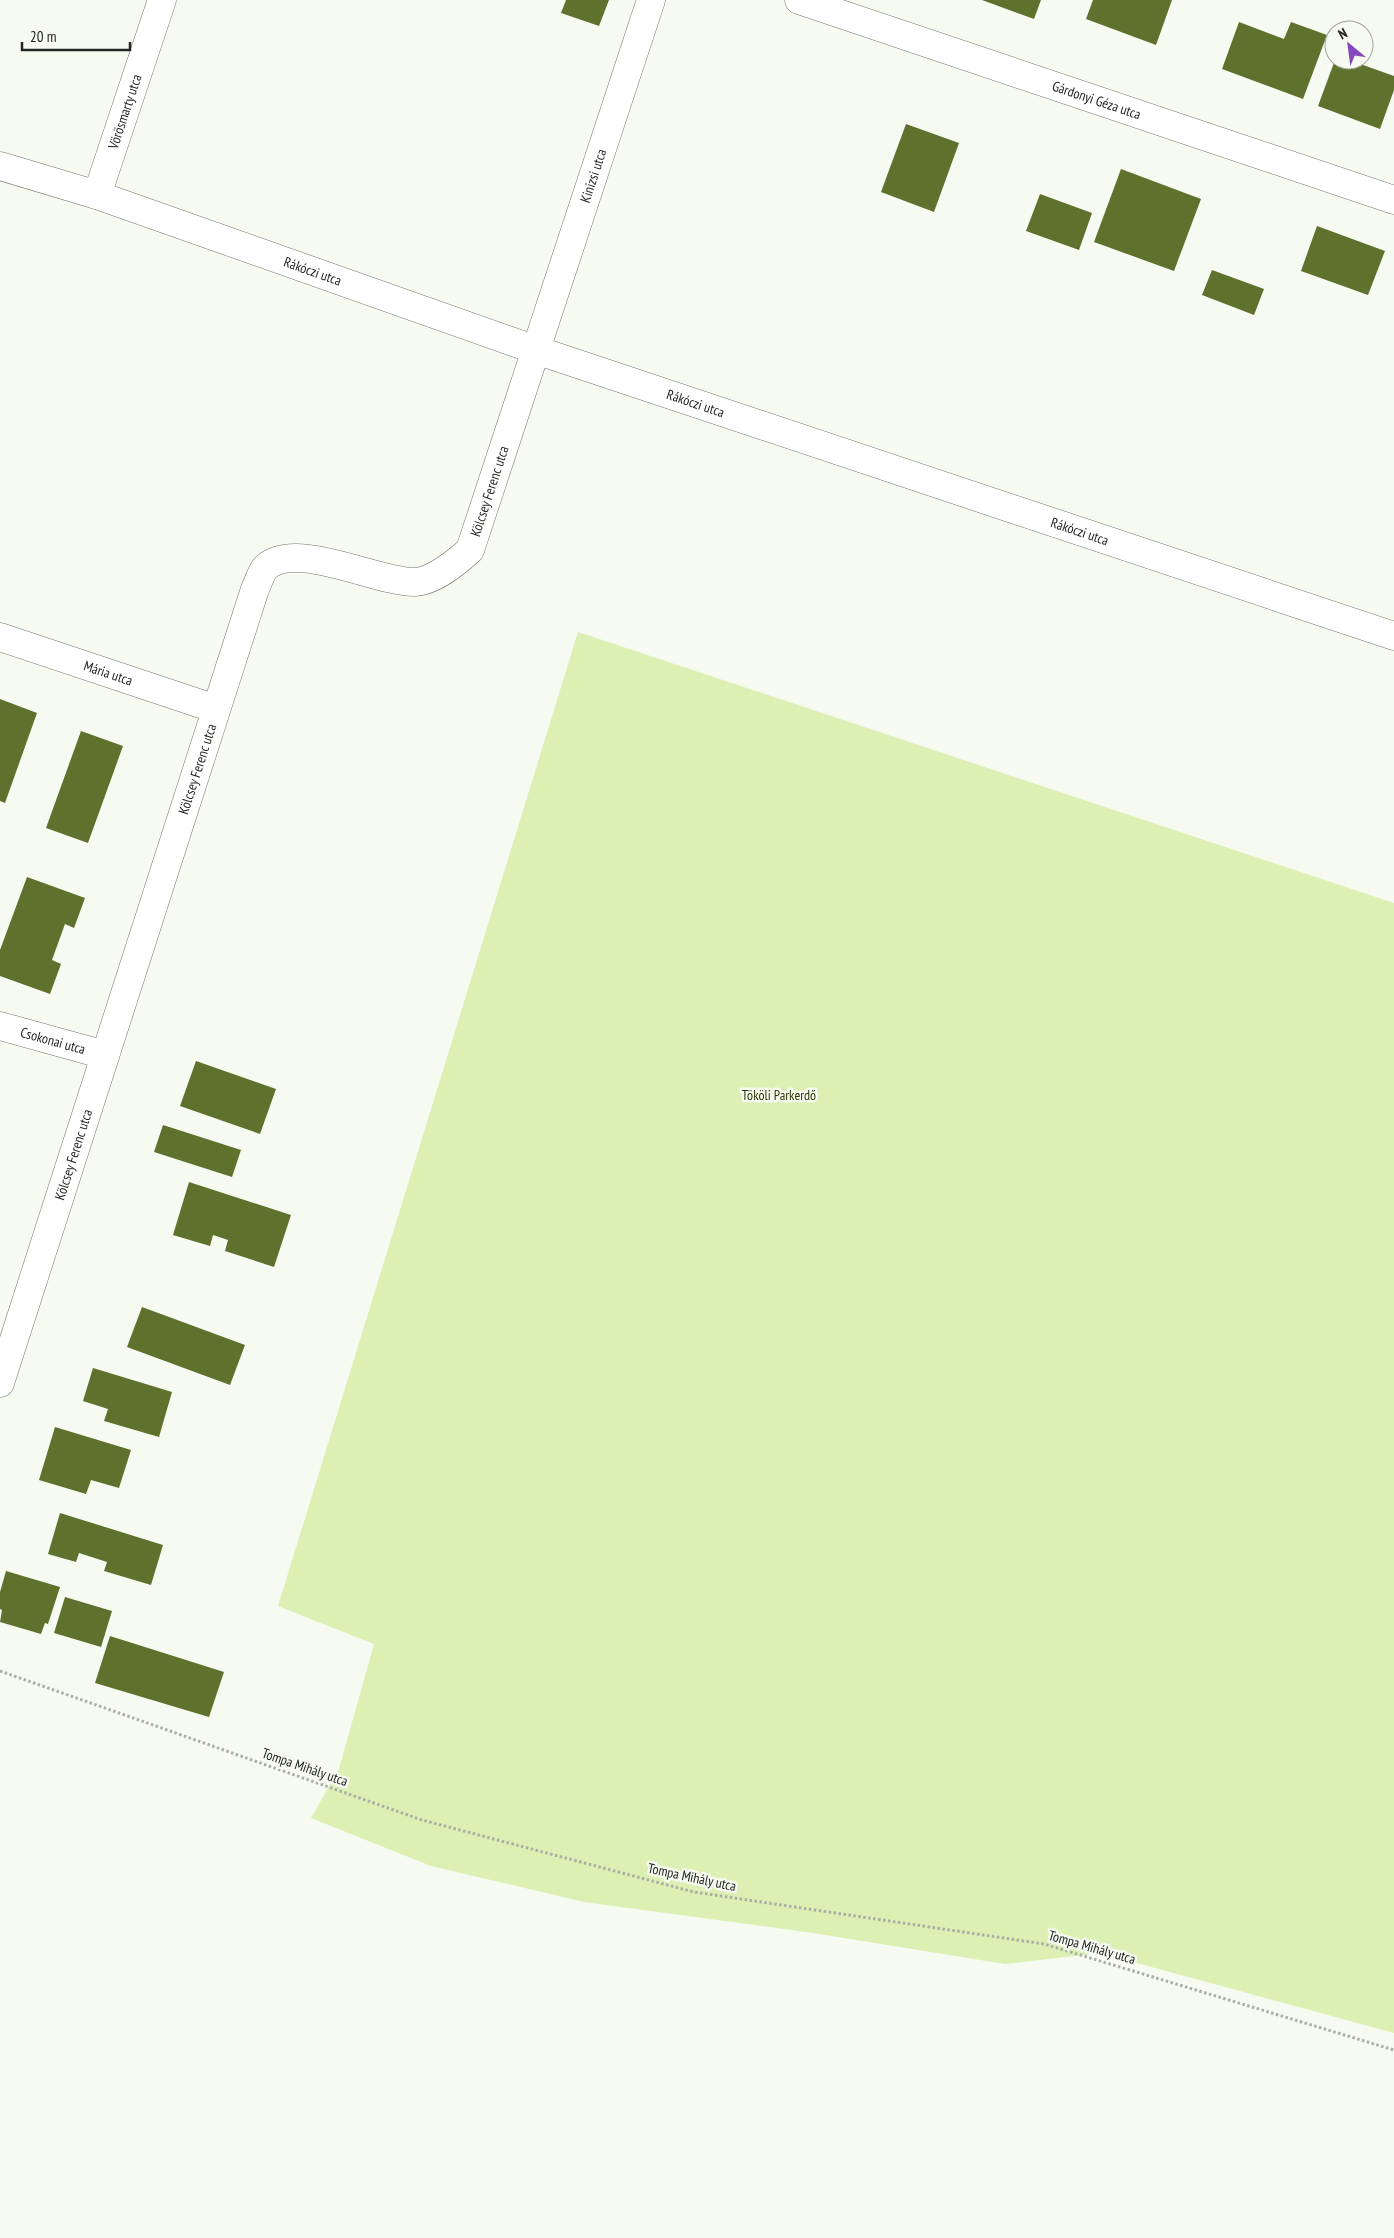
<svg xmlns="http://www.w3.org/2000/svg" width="1394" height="2238" viewBox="0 0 1394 2238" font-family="'PT Sans Narrow',sans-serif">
<rect width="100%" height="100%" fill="#f6faf1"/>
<polygon fill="#dbf0b2" points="578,632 1394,903 1394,2033 1100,1953 1005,1964 813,1933 584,1902 431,1866 311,1818 339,1769 374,1644 278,1606"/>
<g fill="#5e722e">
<polygon points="566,0 609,0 599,26 561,13"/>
<polygon points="982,0 1041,0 1034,19"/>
<polygon points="1093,0 1172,0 1156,45 1086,19"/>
<polygon points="1239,22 1284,39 1291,22 1327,35 1303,99 1222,69"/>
<polygon points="1335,60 1349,60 1394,76 1394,90 1380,129 1318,106"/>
<polygon points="906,124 959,143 934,212 881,192"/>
<polygon points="1121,169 1201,199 1174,271 1094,242"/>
<polygon points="1040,194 1092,213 1079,250 1026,231"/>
<polygon points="1317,226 1385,251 1368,295 1301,271"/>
<polygon points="1212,270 1264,289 1254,315 1202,295"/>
<polygon points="0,699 37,713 5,803 0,801"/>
<polygon points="81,731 123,746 88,843 46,828"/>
<polygon points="27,877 85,898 74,928 65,924 52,960 61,964 50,994 0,976 0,950"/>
<polygon points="196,1061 276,1089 260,1134 180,1106"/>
<polygon points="163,1125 241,1150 232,1177 154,1152"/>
<polygon points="189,1182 291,1215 274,1267 225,1251 228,1240 213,1235 210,1246 173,1235"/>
<polygon points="142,1307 245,1345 230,1385 127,1347"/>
<polygon points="93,1368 172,1392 159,1437 104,1421 108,1409 83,1401"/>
<polygon points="55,1427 131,1450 119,1488 91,1480 86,1494 39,1480"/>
<polygon points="60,1513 163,1545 151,1585 104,1571 107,1562 79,1553 76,1562 48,1554"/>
<polygon points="6,1571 60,1587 48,1624 45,1623 41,1634 0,1622 2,1610 0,1609 0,1592"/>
<polygon points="65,1597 112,1611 101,1647 54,1633"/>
<polygon points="110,1636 224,1672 209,1717 95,1683"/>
</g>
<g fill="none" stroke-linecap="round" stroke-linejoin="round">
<defs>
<g id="street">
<path id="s1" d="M799 0 1394 200"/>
<path id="s2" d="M0 166 97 195 536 350 1394 636"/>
<path id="s3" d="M97 195 162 0"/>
<path id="s4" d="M0 637 216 709"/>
<path id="s5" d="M0 1026 105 1055"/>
<path id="s6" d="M0 1383 255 589C258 583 261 573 265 568 294 539 376 582 414 582 432 582 457 562 470 550L651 0"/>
</g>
</defs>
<use href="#street" stroke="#73766e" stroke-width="29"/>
<polyline stroke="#abaea7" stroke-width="3" stroke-dasharray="2.5 2.5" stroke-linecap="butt" points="0,1671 422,1820 694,1892 1044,1944 1394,2050"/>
<use href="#street" stroke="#fff" stroke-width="28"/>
</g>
<g text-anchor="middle" stroke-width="5" stroke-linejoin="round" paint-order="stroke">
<g font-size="14" fill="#242522" stroke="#f6faf1">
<text dy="5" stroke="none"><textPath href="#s1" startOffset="314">Gárdonyi Géza utca</textPath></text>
<text dy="5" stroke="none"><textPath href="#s3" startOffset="88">Vörösmarty utca</textPath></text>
<text dy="5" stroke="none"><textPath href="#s6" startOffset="1471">Kinizsi utca</textPath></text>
<text dy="5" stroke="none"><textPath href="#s2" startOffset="330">Rákóczi utca</textPath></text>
<text dy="5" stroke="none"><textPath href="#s2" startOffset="735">Rákóczi utca</textPath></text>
<text dy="5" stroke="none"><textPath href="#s6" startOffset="1139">Kölcsey Ferenc utca</textPath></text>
<text dy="5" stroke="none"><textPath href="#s2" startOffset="1140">Rákóczi utca</textPath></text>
<text dy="5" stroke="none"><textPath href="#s4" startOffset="114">Mária utca</textPath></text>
<text dy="5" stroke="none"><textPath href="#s6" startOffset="645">Kölcsey Ferenc utca</textPath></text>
<text dy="5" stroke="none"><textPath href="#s5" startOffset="55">Csokonai utca</textPath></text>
<text dy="5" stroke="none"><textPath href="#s6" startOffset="240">Kölcsey Ferenc utca</textPath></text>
<text transform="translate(305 1767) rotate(19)" y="5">Tompa Mihály utca</text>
<text transform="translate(692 1877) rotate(12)" y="5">Tompa Mihály utca</text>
<text transform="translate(1092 1947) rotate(16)" y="5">Tompa Mihály utca</text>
</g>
<g font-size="14" fill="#2c3904" stroke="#f6faf1">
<text x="779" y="1100">Tököli Parkerdő</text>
</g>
</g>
<g transform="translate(1349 45) rotate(331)"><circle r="24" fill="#f6faf1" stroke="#a2a59e"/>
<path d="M0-4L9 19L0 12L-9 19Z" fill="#8447bc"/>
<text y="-8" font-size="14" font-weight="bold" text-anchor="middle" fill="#242522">N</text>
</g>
<path d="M22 42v8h108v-8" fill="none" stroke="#242522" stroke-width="2.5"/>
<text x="30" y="42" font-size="15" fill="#242522" stroke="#f6faf1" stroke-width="4" paint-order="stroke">20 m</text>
</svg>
